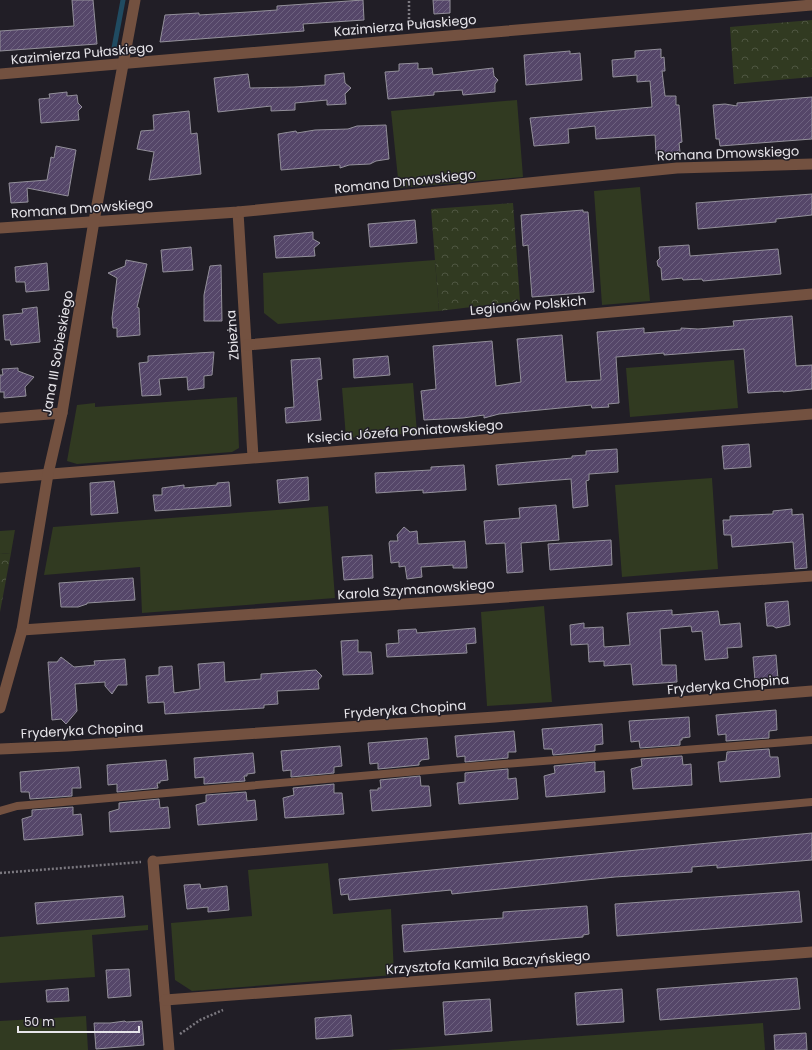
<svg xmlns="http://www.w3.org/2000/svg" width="812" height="1050" viewBox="0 0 812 1050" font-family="Poppins,sans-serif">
<defs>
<pattern id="forest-crowns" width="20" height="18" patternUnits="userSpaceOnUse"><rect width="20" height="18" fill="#313a21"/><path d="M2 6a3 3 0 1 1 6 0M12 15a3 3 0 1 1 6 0" fill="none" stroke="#4f5641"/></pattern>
<pattern id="building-hatch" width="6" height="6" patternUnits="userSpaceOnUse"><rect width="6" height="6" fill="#554669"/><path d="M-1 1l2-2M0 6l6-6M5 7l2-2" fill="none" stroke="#6d617f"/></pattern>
</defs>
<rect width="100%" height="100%" fill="#211e26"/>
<g fill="#313a21">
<polygon points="517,100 523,177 399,188 391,111"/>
<polygon points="640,187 650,301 602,305 594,191"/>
<polygon points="435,260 439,311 278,324 264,313 263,273"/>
<polygon points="734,360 738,408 630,417 626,368"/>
<polygon points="413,383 417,433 346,438 342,388"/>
<polygon points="237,397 239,448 232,452 77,464 67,461 77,405 95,403 95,407"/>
<polygon points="712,478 718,569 622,577 615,485"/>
<polygon points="328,506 335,598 142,613 140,567 44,575 53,527"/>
<polygon points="15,530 11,553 0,554 0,531"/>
<polygon points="544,606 552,702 487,706 481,612"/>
<polygon points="328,863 333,914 391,909 394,975 192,991 175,980 171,923 252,916 248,870"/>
<polygon points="148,925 148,930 92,935 95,977 0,983 0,937"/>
<polygon points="86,1016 88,1050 0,1050 0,1021"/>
<polygon points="763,1023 765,1050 387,1050"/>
</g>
<g fill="url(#forest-crowns)">
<polygon points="812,20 812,77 734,84 730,27"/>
<polygon points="513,203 520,301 439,311 431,209"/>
<polygon points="11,553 0,612 0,554"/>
</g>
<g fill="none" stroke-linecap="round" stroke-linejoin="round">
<polyline stroke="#204b61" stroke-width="5" points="114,48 123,0"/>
</g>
<g fill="url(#building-hatch)" stroke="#93909a">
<polygon points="72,0 93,0 97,44 0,51 0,31 74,26"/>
<polygon points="363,0 364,20 303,24 304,31 160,42 165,15 199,13 199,15 248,12 277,10 277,6"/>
<polygon points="433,0 450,0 450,13 434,14"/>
<polygon points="661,49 661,58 664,57 665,71 662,71 665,96 676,96 676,105 679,105 682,142 679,143 680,152 656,154 655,135 596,139 595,126 568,129 569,143 534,146 530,118 652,107 650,81 637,82 637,75 613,77 612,60 635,58 635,51"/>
<polygon points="570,51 570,54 580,53 582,80 526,85 524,55"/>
<polygon points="418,63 418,69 432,68 433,75 493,68 494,76 498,80 495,84 495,92 463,95 462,90 434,92 434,95 388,99 385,72 399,71 399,64"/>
<polygon points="344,73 345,83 351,88 345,94 346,104 327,105 327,100 295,103 295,110 271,111 271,106 218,112 214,78 248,74 250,88 294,87 325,85 325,75"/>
<polygon points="67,92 67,96 77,95 78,103 82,107 78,111 79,120 41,123 39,99 50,98 49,94"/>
<polygon points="812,97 812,139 720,146 719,139 716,139 713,105 725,104 737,106 737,103"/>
<polygon points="189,111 191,134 197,133 201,174 149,180 154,152 137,149 141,131 154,130 153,115"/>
<polygon points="386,125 389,159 376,161 370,164 349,165 340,168 340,165 281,170 278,134 296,131 297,133 315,130 348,129 357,126"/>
<polygon points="56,146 76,150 68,196 27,188 28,202 11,203 9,183 47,180 51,157 54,158"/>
<polygon points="812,194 812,215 776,219 776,222 698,229 696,203"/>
<polygon points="583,210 583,212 588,212 594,292 532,297 528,245 523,246 521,215"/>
<polygon points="415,220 417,243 370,247 368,224"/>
<polygon points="313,232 313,239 320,243 314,248 315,256 276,258 274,236"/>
<polygon points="689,245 690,256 778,249 781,274 703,281 702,279 683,280 682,278 662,280 661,268 658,266 657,261 660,258 659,247"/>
<polygon points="191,247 193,270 163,272 161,250"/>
<polygon points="126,260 147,264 137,307 139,308 140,335 117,337 117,328 113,328 112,318 117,278 108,273 125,266"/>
<polygon points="47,263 49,290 26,292 25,282 16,282 15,267"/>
<polygon points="221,265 222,321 204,321 204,295 210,266"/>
<polygon points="37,307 40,342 11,345 10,340 5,340 3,315 23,313 22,309"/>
<polygon points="792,316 796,366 812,365 812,389 783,392 783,391 748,393 744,349 664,355 664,353 616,357 619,403 608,404 609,407 592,408 591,405 499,414 484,418 484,415 463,418 424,420 421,391 436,389 433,346 492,341 496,386 521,382 517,339 562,335 566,382 601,380 597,332 644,328 644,333 681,330 681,328 698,329 734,326 733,321"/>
<polygon points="214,352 212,375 204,376 204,388 188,390 187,377 159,379 161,395 142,396 139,363 148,362 148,356"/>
<polygon points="388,356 390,375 354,378 353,359"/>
<polygon points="320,358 322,379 317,380 321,420 286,423 285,408 294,407 291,360"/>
<polygon points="18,368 18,371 34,377 25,387 26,396 4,398 4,392 0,392 0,375 3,375 2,369"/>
<polygon points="749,444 751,467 724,469 722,446"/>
<polygon points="617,449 618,472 589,474 589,480 586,481 588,506 573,508 571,479 498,485 496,465 572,458 572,456 586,455 586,451"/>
<polygon points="464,465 466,490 423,493 423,490 376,493 375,473 431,470 431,467"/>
<polygon points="308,477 309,500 279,503 277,480"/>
<polygon points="114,481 118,513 91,515 90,483"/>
<polygon points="229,482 231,506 155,511 153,495 162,495 162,488 184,485 184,488 217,485 217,483"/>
<polygon points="556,505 559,540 521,543 523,572 507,573 505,543 486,544 484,521 520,518 519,508"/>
<polygon points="792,509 792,515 803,514 807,568 795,569 793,542 732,547 731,535 724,535 723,520 730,520 730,516 773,514 773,511"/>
<polygon points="404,527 410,532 417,531 418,544 465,541 467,568 453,568 453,565 421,567 422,577 407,579 405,566 399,567 399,562 391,563 389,543 390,541 398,541 397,535"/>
<polygon points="611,540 612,565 550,570 548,544"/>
<polygon points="372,555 373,578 344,580 342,557"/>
<polygon points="133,578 135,600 87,603 87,604 78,607 61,607 59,583"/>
<polygon points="788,601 790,625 776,628 773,626 767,626 765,603"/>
<polygon points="672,610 672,615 718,611 720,625 740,623 742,647 727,648 728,658 705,660 702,631 692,632 691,626 660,629 662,665 676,665 677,682 633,685 631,664 604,666 604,661 589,662 588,644 571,645 570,625 584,623 584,628 603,627 604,647 630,645 627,613"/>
<polygon points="475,628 476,643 466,644 467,653 387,657 386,644 399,643 398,630 416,629 417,633"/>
<polygon points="358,640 358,652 371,652 373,674 343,675 341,641"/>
<polygon points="776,655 778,679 755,681 753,657"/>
<polygon points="61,657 74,667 95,665 94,661 125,659 127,685 118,685 112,694 105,686 105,682 75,684 77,711 66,724 61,719 52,720 48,662 57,662"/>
<polygon points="224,662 225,682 261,679 261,674 276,673 316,670 322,676 318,681 319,689 277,691 278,704 264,705 264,708 165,714 164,702 148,703 146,676 159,675 159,667 172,666 174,693 200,689 198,664"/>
<polygon points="776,710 777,730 769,731 769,738 726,741 726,734 718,735 716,715"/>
<polygon points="689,717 690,737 682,738 682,740 680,740 680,745 640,748 639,741 631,742 629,721"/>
<polygon points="602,724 603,744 595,745 595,751 553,755 552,749 544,749 542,729"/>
<polygon points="514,731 516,752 508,752 508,758 465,762 465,756 457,757 455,736"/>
<polygon points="427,738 429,759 421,760 421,761 419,762 419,765 378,769 378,763 370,764 368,743"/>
<polygon points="340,746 342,766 334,767 334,773 291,777 291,770 283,771 281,751"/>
<polygon points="769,749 770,757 778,757 780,777 720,782 718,762 726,761 727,752"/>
<polygon points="253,753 255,773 247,774 247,776 244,776 245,781 204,784 204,777 195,778 194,758"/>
<polygon points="682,756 683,765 691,764 692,785 633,789 631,769 642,766 641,759"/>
<polygon points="166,760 168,780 160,781 160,783 157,783 158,788 117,792 117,784 108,785 107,765"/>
<polygon points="595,762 595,772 604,771 605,792 546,797 544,776 555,773 554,766"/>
<polygon points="79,767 81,788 72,788 72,796 30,799 29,792 21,792 20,772"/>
<polygon points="508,769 508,779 516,778 518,799 459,804 457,783 465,782 465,773"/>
<polygon points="420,776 421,786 429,786 431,806 372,811 370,790 378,790 378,788 381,788 380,780"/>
<polygon points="334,784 334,793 342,793 344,814 285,818 283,798 294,795 293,788"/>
<polygon points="246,792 247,801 255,800 257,820 198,825 196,805 206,802 206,795"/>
<polygon points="159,799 160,808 168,807 170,828 110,832 109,812 119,809 119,803"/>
<polygon points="73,807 73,815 81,814 83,835 24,840 22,819 32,816 32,810"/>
<polygon points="812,833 812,860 717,868 717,865 692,867 692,872 615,877 452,894 451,890 349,900 348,894 341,895 339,879"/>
<polygon points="200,884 201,889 227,886 229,910 208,912 208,907 187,909 184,885"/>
<polygon points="799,891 802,922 617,936 615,904"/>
<polygon points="123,896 125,917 37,924 35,903"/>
<polygon points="587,906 589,934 583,935 583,937 404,952 402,925 503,918 503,912"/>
<polygon points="129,969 131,996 108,998 106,970"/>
<polygon points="797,978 800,1009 660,1020 657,989"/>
<polygon points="68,988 69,1001 47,1002 46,990"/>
<polygon points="622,989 624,1022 577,1025 575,993"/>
<polygon points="490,999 492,1031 445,1035 443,1002"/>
<polygon points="351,1015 353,1036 316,1039 315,1018"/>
<polygon points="125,1021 126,1022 142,1021 144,1045 96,1049 94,1023 110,1023"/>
<polygon points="806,1033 807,1050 775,1050 774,1035"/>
</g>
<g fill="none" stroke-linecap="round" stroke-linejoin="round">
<g stroke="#7c7980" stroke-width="2.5" stroke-dasharray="2 2" stroke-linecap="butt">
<polyline points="409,27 409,0"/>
<polyline points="0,873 141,862"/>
<polyline points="180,1034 200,1020 223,1010"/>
</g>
<g stroke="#735140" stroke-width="8">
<polyline points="0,811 17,806 453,768 812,740"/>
<polyline points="153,861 812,802"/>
</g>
<g stroke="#735140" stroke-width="11">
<polyline points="0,74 812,5"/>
<polyline points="238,212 253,457"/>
<polyline points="0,228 238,212 677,168 812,164"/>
<polyline points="247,345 812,294"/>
<polyline points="0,418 62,413"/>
<polyline points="0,478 812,414"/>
<polyline points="22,630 812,576"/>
<polyline points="0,708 22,630 48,474 62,413 94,221 135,0"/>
<polyline points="0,749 68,746 495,717 812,691"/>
<polyline points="153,861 169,1050"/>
<polyline points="165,1000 812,952"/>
</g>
</g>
<g text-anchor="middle" stroke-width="3" stroke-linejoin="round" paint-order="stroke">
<g font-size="13" fill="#e7e5ea" stroke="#211e26">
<text transform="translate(405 25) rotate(-5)" y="5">Kazimierza Pułaskiego</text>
<text transform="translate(82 53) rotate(-5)" y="5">Kazimierza Pułaskiego</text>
<text transform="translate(728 153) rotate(-2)" y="5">Romana Dmowskiego</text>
<text transform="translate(405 181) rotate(-6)" y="5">Romana Dmowskiego</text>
<text transform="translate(82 208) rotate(-4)" y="5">Romana Dmowskiego</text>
<text transform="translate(528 305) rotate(-5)" y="5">Legionów Polskich</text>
<text transform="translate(232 335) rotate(-94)" y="5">Zbieżna</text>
<text transform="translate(57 353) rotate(-80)" y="5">Jana III Sobieskiego</text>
<text transform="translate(405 431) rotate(-4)" y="5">Księcia Józefa Poniatowskiego</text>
<text transform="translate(416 589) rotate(-4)" y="5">Karola Szymanowskiego</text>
<text transform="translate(728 684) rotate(-5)" y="5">Fryderyka Chopina</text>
<text transform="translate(405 709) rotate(-4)" y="5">Fryderyka Chopina</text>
<text transform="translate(82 730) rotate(-3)" y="5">Fryderyka Chopina</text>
<text transform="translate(488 962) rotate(-4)" y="5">Krzysztofa Kamila Baczyńskiego</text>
</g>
</g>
<path d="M18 1026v6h121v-6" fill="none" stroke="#e7e5ea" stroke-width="2"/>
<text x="24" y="1026" font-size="12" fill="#e7e5ea" stroke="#211e26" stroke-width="3" paint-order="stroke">50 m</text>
</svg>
